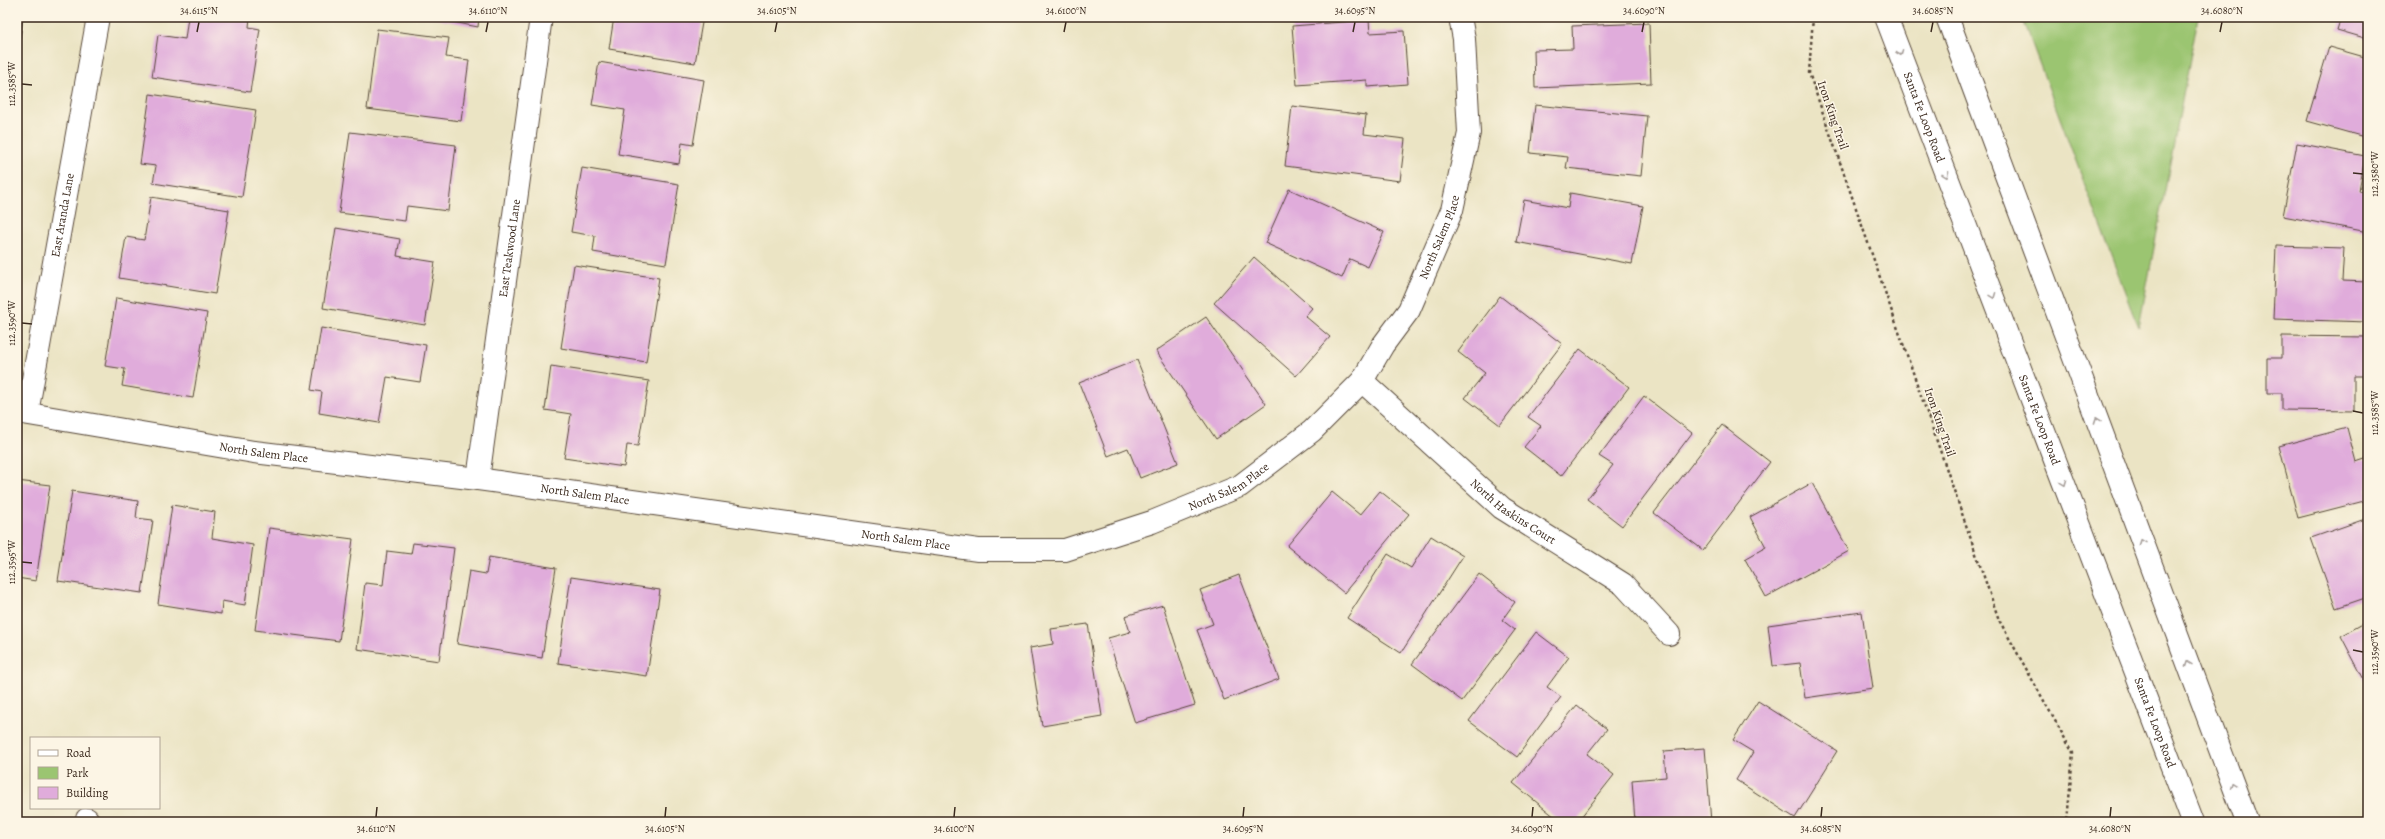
<svg xmlns="http://www.w3.org/2000/svg" width="2385" height="839" viewBox="0 0 2385 839" font-family="Alegreya,serif">
<rect width="100%" height="100%" fill="#fcf5e5"/>
<filter id="ink" filterUnits="userSpaceOnUse"><feTurbulence type="fractalNoise" baseFrequency=".025" numOctaves="2"/><feDisplacementMap in="SourceGraphic" scale="8" xChannelSelector="R" yChannelSelector="G"/><feConvolveMatrix kernelMatrix="1 2 1 2 8 2 1 2 1" color-interpolation-filters="sRGB"/></filter>
<filter id="wash" filterUnits="userSpaceOnUse"><feTurbulence type="fractalNoise" baseFrequency=".012" numOctaves="4" result="noise"/><feDisplacementMap in="SourceGraphic" scale="16" xChannelSelector="R" yChannelSelector="G"/><feGaussianBlur stdDeviation="0.9" result="paint"/><feColorMatrix in="noise" values="0 0 0 0 0 0 0 0 0 0 0 0 0 0 0 0 0 1.4 0 .05"/><feComposite in="paint" operator="in"/></filter>
<g filter="url(#wash)">
<rect width="100%" height="100%" fill="#ebe4c4"/>
<polygon fill="#9bc571" stroke="#6b7848" points="2022,17 2198,17 2139,327 2131,308"/>
<g id="blocks">
<g fill="#e0acdb">
<polygon points="17,17 23,17 18,52 17,52"/>
<polygon points="188,17 250,17 249,27 260,29 250,92 152,77 158,35 185,39"/>
<polygon points="427,17 479,17 478,27"/>
<polygon points="614,17 703,17 695,63 609,49"/>
<polygon points="2341,17 2368,17 2368,39 2337,30"/>
<polygon points="1369,20 1370,33 1404,31 1408,84 1367,87 1367,80 1297,85 1292,26"/>
<polygon points="1649,23 1651,83 1535,88 1534,50 1573,49 1572,26"/>
<polygon points="377,29 449,38 446,57 469,60 461,121 367,109"/>
<polygon points="2329,47 2368,58 2368,138 2307,121"/>
<polygon points="599,62 704,80 693,145 682,143 679,164 618,154 625,110 592,105"/>
<polygon points="150,94 256,110 242,197 153,183 156,166 140,164"/>
<polygon points="1535,105 1647,116 1641,176 1566,168 1568,157 1530,153"/>
<polygon points="1292,106 1366,115 1364,134 1405,139 1400,181 1285,166"/>
<polygon points="350,132 456,145 448,211 407,206 405,221 339,213"/>
<polygon points="2297,143 2365,156 2359,191 2368,192 2368,232 2283,216"/>
<polygon points="582,168 679,184 666,264 593,252 595,236 571,232"/>
<polygon points="1289,189 1384,232 1368,267 1350,259 1342,278 1265,243"/>
<polygon points="1570,193 1643,206 1632,264 1516,242 1524,200 1568,208"/>
<polygon points="151,197 229,210 215,294 119,278 126,237 144,240"/>
<polygon points="336,228 400,239 397,256 435,262 425,325 323,308"/>
<polygon points="2276,246 2344,248 2342,281 2368,282 2368,322 2273,319"/>
<polygon points="1254,257 1312,308 1305,316 1330,337 1296,376 1214,303"/>
<polygon points="574,265 659,278 646,362 561,348"/>
<polygon points="1500,296 1562,344 1500,425 1465,398 1485,373 1458,352"/>
<polygon points="116,298 207,313 193,398 122,386 125,369 105,366"/>
<polygon points="1206,317 1266,404 1216,439 1156,351"/>
<polygon points="321,328 426,345 420,382 387,377 379,423 319,413 322,392 311,390"/>
<polygon points="2282,336 2368,337 2368,376 2354,376 2354,411 2282,410 2282,393 2267,393 2267,358 2282,358"/>
<polygon points="1580,349 1629,387 1561,476 1524,447 1541,426 1528,417"/>
<polygon points="1137,360 1178,463 1140,478 1128,448 1108,456 1079,383"/>
<polygon points="551,366 649,381 638,446 627,445 624,467 564,458 571,414 545,410"/>
<polygon points="1644,396 1692,433 1622,526 1587,499 1613,465 1599,456"/>
<polygon points="1722,425 1770,462 1703,550 1654,513"/>
<polygon points="2347,428 2356,462 2368,458 2368,500 2298,518 2279,446"/>
<polygon points="17,481 50,485 36,581 17,578"/>
<polygon points="1812,483 1849,551 1766,597 1745,559 1766,547 1750,517"/>
<polygon points="72,491 138,501 136,518 153,520 142,593 58,581"/>
<polygon points="1380,491 1409,514 1344,593 1287,546 1332,492 1360,515"/>
<polygon points="172,505 215,512 212,538 253,545 245,605 222,601 221,614 158,604"/>
<polygon points="2368,518 2368,597 2336,608 2311,538"/>
<polygon points="269,528 353,539 339,641 255,630"/>
<polygon points="1431,536 1463,556 1401,653 1347,618 1388,554 1411,568"/>
<polygon points="413,543 454,548 439,661 357,649 365,583 383,585 387,551 411,554"/>
<polygon points="489,557 556,568 542,658 457,644 469,571 486,574"/>
<polygon points="1479,574 1515,602 1502,620 1515,630 1462,701 1412,664"/>
<polygon points="1239,575 1279,679 1224,700 1197,630 1213,624 1200,590"/>
<polygon points="571,577 660,590 647,676 558,663"/>
<polygon points="1163,605 1195,705 1135,723 1108,638 1130,632 1125,616"/>
<polygon points="1862,612 1873,688 1805,698 1800,663 1773,666 1768,625"/>
<polygon points="2368,621 2368,687 2341,636"/>
<polygon points="1088,624 1102,716 1042,726 1030,648 1053,644 1051,629"/>
<polygon points="1536,632 1569,657 1547,687 1561,697 1517,757 1469,721"/>
<polygon points="1758,701 1837,751 1795,818 1736,780 1753,752 1733,740"/>
<polygon points="1577,705 1607,729 1587,754 1614,775 1577,822 1561,822 1513,783"/>
<polygon points="1705,748 1711,822 1635,822 1632,780 1666,777 1664,751"/>
</g>
</g>
</g>
<g filter="url(#ink)">
<use href="#blocks" fill-opacity="0" stroke="#554637" stroke-width="1"/>
<g fill="none" stroke-linecap="round" stroke-linejoin="round">
<defs>
<g id="minor">
<path id="s1" d="M1362 381 1502 508 1623 584 1669 634"/>
<path id="s2" d="M17 412 254 452 478 479 978 550H1065L1152 522 1240 486 1312 431 1362 381 1383 345 1409 310 1452 210 1469 133 1464 39 1460 17"/>
<path id="s3" d="M27 413 98 17"/>
<path id="s4" d="M478 479 541 17"/>
<polyline points="87,822 87,819"/>
</g>
<g id="secondary">
<path id="s5" d="M1886 17 2193 822"/>
<polyline points="1947,17 2247,822"/>
</g>
</defs>
<use href="#minor" stroke="#554637" stroke-width="24"/>
<use href="#secondary" stroke="#554637" stroke-width="24"/>
<polyline stroke="#554637" stroke-width="2.5" stroke-dasharray="3 3" stroke-linecap="butt" points="1813,17 1809,73 1999,620 2073,753 2067,822"/>
<use href="#minor" stroke="#fff" stroke-width="22"/>
<use href="#secondary" stroke="#fff" stroke-width="22"/>
</g>
<defs><path id="oneway-chevron" d="M-2-3.5L2.5 0L-2 3.5" fill="none" stroke-width="1.6" stroke-linecap="round" stroke-linejoin="round"/></defs>
<g stroke="#a79f9a">
<use href="#oneway-chevron" transform="translate(1900 53) rotate(69)"/>
<use href="#oneway-chevron" transform="translate(1946 175) rotate(69)"/>
<use href="#oneway-chevron" transform="translate(1993 296) rotate(69)"/>
<use href="#oneway-chevron" transform="translate(2097 420) rotate(-110)"/>
<use href="#oneway-chevron" transform="translate(2064 483) rotate(69)"/>
<use href="#oneway-chevron" transform="translate(2142 542) rotate(-110)"/>
<use href="#oneway-chevron" transform="translate(2188 664) rotate(-110)"/>
<use href="#oneway-chevron" transform="translate(2233 785) rotate(-110)"/>
</g>
</g>
<path fill="none" stroke="#3b2a1e" stroke-width="1.5" d="M197 32 199 22M486 32 488 22M775 32 777 22M1064 32 1066 22M1353 32 1355 22M1642 32 1644 22M1931 32 1933 22M2220 32 2222 22M22 84 32 85M2353 173 2363 174M22 323 32 324M2353 411 2363 413M22 562 32 563M2353 650 2363 652M376 817 377 807M665 817 666 807M954 817 955 807M1243 817 1244 807M1532 817 1533 807M1821 817 1822 807M2110 817 2111 807"/>
<g text-anchor="middle" stroke-width="3" stroke-linejoin="round" paint-order="stroke">
<g font-size="12" fill="#3b2a1e" stroke="#fcf5e5">
<text transform="translate(1833 115) rotate(71)" y="4">Iron King Trail</text>
<text dy="4" stroke="none"><textPath href="#s5" startOffset="107">Santa Fe Loop Road</textPath></text>
<text dy="4" stroke="none"><textPath href="#s3" startOffset="201">East Aranda Lane</textPath></text>
<text dy="4" stroke="none"><textPath href="#s2" startOffset="1570">North Salem Place</textPath></text>
<text dy="4" stroke="none"><textPath href="#s4" startOffset="233">East Teakwood Lane</textPath></text>
<text dy="4" stroke="none"><textPath href="#s5" startOffset="431">Santa Fe Loop Road</textPath></text>
<text transform="translate(1940 422) rotate(71)" y="4">Iron King Trail</text>
<text dy="4" stroke="none"><textPath href="#s2" startOffset="250">North Salem Place</textPath></text>
<text dy="4" stroke="none"><textPath href="#s2" startOffset="1234">North Salem Place</textPath></text>
<text dy="4" stroke="none"><textPath href="#s2" startOffset="574">North Salem Place</textPath></text>
<text dy="4" stroke="none"><textPath href="#s1" startOffset="200">North Haskins Court</textPath></text>
<text dy="4" stroke="none"><textPath href="#s2" startOffset="898">North Salem Place</textPath></text>
<text dy="4" stroke="none"><textPath href="#s5" startOffset="755">Santa Fe Loop Road</textPath></text>
</g>
</g>
<rect width="2385" height="839" fill="none" stroke="#fcf5e5" stroke-width="44"/>
<rect x="30" y="737" width="130" height="72" fill="#fcf5e5" stroke="#afa495"/>
<rect x="38" y="750" width="20" height="6" fill="#ffffff" stroke="#afa495"/>
<text x="66" y="757" font-size="12" fill="#3b2a1e">Road</text>
<rect x="38" y="767" width="20" height="12" fill="#9bc571" stroke="#afa495"/>
<text x="66" y="777" font-size="12" fill="#3b2a1e">Park</text>
<rect x="38" y="787" width="20" height="12" fill="#e0acdb" stroke="#afa495"/>
<text x="66" y="797" font-size="12" fill="#3b2a1e">Building</text>
<rect x="22" y="22" width="2341" height="795" fill="none" stroke="#3b2a1e" stroke-width="1.5"/>
<g font-size="10" text-anchor="middle" fill="#3b2a1e">
<text x="199" y="14">34.6115°N</text>
<text x="488" y="14">34.6110°N</text>
<text x="777" y="14">34.6105°N</text>
<text x="1066" y="14">34.6100°N</text>
<text x="1355" y="14">34.6095°N</text>
<text x="1644" y="14">34.6090°N</text>
<text x="1933" y="14">34.6085°N</text>
<text x="2222" y="14">34.6080°N</text>
<text transform="translate(11 84) rotate(-90)" y="4">112.3585°W</text>
<text transform="translate(2374 174) rotate(-90)" y="4">112.3580°W</text>
<text transform="translate(11 323) rotate(-90)" y="4">112.3590°W</text>
<text transform="translate(2374 413) rotate(-90)" y="4">112.3585°W</text>
<text transform="translate(11 562) rotate(-90)" y="4">112.3595°W</text>
<text transform="translate(2374 652) rotate(-90)" y="4">112.3590°W</text>
<text x="376" y="832">34.6110°N</text>
<text x="665" y="832">34.6105°N</text>
<text x="954" y="832">34.6100°N</text>
<text x="1243" y="832">34.6095°N</text>
<text x="1532" y="832">34.6090°N</text>
<text x="1821" y="832">34.6085°N</text>
<text x="2110" y="832">34.6080°N</text>
</g>
</svg>
